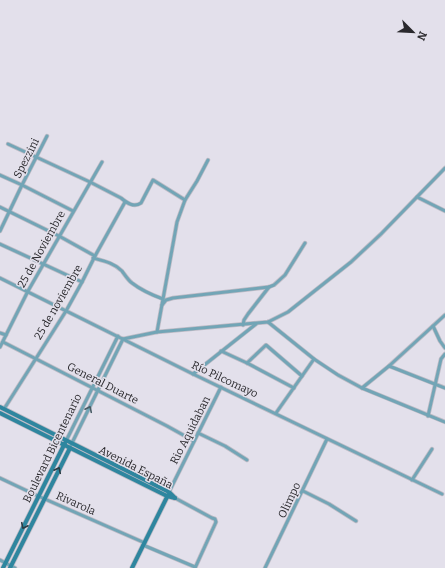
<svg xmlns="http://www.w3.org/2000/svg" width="445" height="568" viewBox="0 0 445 568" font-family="Bitter,serif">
<rect width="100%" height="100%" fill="#e3e0eb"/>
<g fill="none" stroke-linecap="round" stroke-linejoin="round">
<defs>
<g id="street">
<path d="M8 144 90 182 121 198C127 203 134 208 141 203L153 180 185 200"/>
<polyline points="0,175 22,185 73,211"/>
<polyline points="417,197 445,211"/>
<polyline points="0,207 59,236 95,256"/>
<polyline points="0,231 22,185 47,136"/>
<polyline points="0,244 82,282"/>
<path d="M93 258C104 261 114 263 122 271 125 275 128 280 132 283 141 290 152 295 163 299"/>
<polyline points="0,278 193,374 442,494"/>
<polyline points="162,305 166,300 173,298 269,287"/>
<polyline points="268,322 314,359 338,375 362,388 445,422"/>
<polyline points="243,325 244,320 248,314 269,287 274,285 285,275 305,243"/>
<polyline points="433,326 440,341 445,348"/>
<polyline points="157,332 177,222 185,200 197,181 208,160"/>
<polyline points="0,333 6,335"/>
<polyline points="123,339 157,332 268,322 288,312 351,262 381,234 445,168"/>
<polyline points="3,342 167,426 194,441"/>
<polyline points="0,347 28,291 102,162"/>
<polyline points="221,351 247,363 294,388"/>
<polyline points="247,363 266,345 302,376"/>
<polyline points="389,366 445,388"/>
<polyline points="193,374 256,324"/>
<polyline points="362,388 389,366 445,315"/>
<polyline points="4,409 66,311 82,282 95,256 125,202"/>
<polyline points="276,413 314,359"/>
<polyline points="428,416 441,359 445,354"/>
<polyline points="198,433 225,446 247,460"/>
<polyline points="66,441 118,336"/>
<polyline points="71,445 123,339"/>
<polyline points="0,478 38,496 145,543"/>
<polyline points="412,480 432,449"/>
<polyline points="303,491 329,504 356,521"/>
<polyline points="169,492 221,387"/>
<polyline points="175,498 212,518 215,519 216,522 195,568"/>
<polyline points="143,545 195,567"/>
<polyline points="0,560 15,568"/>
<polyline points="265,568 327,439"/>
</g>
<g id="secondary">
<polyline points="0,407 169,492 175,498"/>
<polyline points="0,413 167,496 175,498"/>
<polyline points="3,568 65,443"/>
<polyline points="10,568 70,448"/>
<polyline points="132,568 168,495"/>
</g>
</defs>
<use href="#street" stroke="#bebbc5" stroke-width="4.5"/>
<use href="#secondary" stroke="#bebbc5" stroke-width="5.5"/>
<use href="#street" stroke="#72a5b6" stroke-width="3"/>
<use href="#secondary" stroke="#2e869f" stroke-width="4"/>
</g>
<defs><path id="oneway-chevron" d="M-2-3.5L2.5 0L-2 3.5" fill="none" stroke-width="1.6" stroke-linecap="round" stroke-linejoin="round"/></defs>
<use stroke="#475b64" href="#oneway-chevron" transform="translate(89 409) rotate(-64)"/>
<g stroke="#2b3c44">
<use href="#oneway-chevron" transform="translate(58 470) rotate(-64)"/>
<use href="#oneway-chevron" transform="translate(24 526) rotate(116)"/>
</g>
<g text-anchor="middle" stroke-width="3" stroke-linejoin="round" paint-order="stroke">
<g font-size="11" fill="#2a292d" stroke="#e3e0eb">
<text transform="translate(26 158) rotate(-63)" y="4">Spezzini</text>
<text transform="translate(41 249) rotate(-61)" y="4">25 de Noviembre</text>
<text transform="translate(58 302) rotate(-60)" y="4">25 de noviembre</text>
<text transform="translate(225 379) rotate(25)" y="4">Río Pilcomayo</text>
<text transform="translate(103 383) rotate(27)" y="4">General Duarte</text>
<text transform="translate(190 430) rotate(-63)" y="4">Rio Aquidaban</text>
<text transform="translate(52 448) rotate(-64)" y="4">Boulevard Bicentenario</text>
<text transform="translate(136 467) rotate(27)" y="4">Avenida España</text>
<text transform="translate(289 500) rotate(-65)" y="4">Olimpo</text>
<text transform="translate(76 503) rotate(24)" y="4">Rivarola</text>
</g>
</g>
<g transform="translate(413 32) rotate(114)" stroke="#e3e0eb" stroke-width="3" paint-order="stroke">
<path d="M0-3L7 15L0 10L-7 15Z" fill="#2a292d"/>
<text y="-6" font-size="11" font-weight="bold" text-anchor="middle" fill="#2a292d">N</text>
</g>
</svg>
